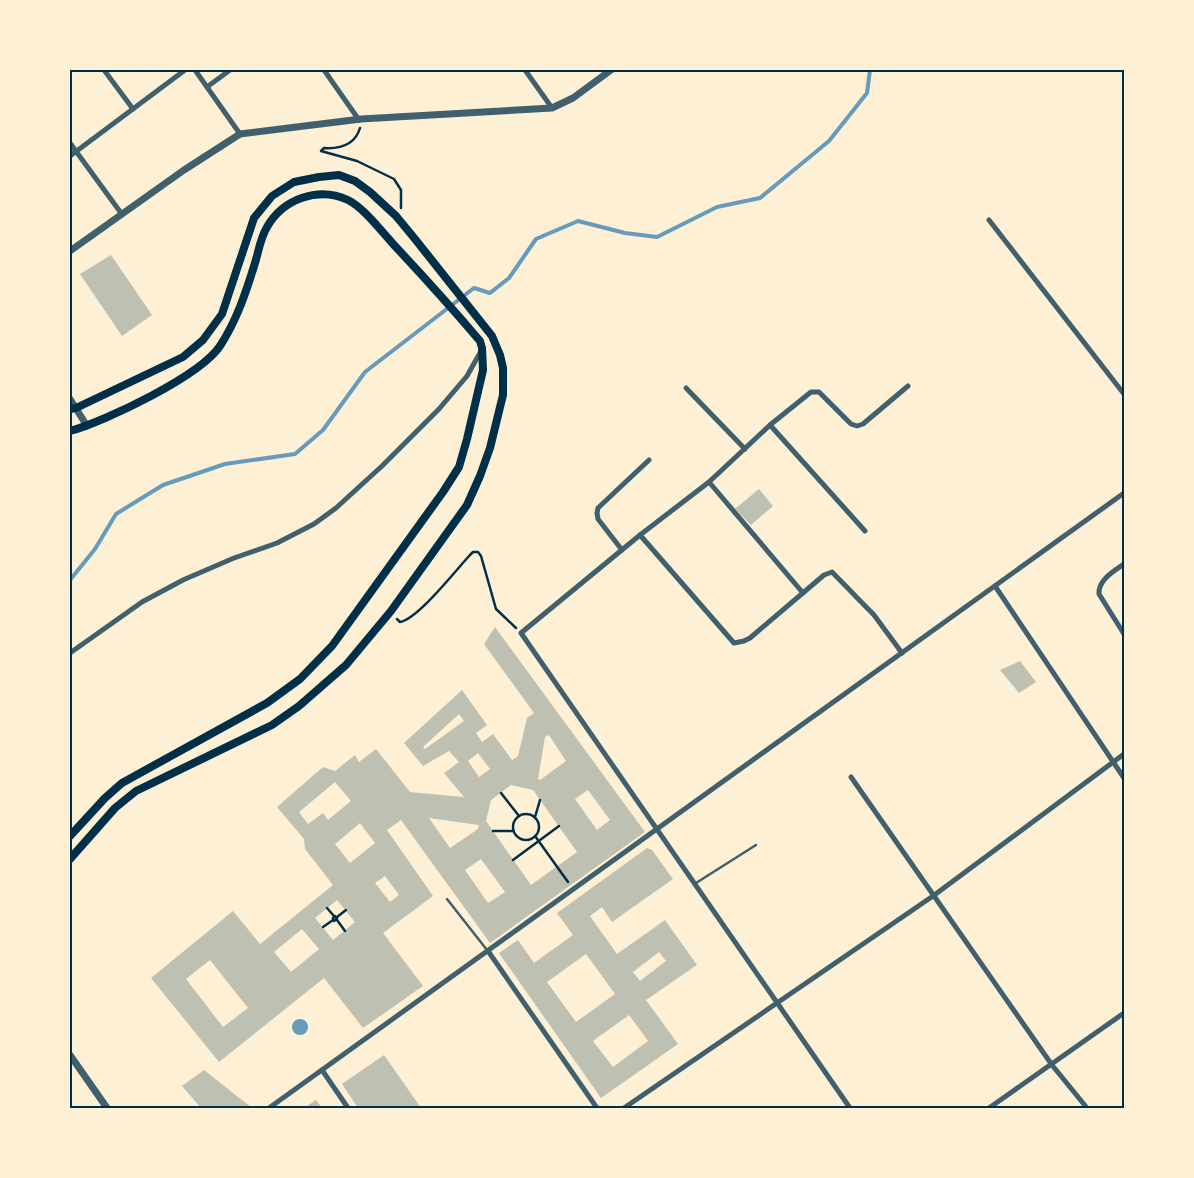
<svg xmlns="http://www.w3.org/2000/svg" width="1194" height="1178" viewBox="0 0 1194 1178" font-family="'Noto Sans',sans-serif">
<rect width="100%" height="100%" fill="#fdf0d5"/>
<circle fill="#669bbc" cx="300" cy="1027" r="8"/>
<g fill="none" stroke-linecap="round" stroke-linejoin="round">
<polyline stroke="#669bbc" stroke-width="4" points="70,580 95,549 116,514 163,485 225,464 295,454 323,430 365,372 474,288 490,293 509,278 536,239 578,221 625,233 657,237 717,207 760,198 829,141 867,93 870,70"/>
</g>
<g fill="#bec0b2" fill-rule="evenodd">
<polygon points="111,255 152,315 122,336 80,274"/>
<polygon points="759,489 773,506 751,525 735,509"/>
<path d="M495 627 645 832 490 943 401 820 387 830 433 896 383 933 423 986 363 1028 324 978 219 1062 151 978 233 911 260 944 333 885 305 849 304 839 277 807 323 767 335 771 355 755 359 762 376 749 410 792 464 797 444 773 459 762 449 751 423 766 404 743 462 690 487 725 476 733 482 742 493 734 512 760 518 756 527 718 534 713 484 644ZM459 714 464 721 425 749 423 747ZM549 735 566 761 540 780 538 779 545 737ZM478 753 490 769 479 777 468 761ZM335 782 351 801 328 820 323 813 308 824 299 812ZM511 785 533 790 577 852 531 885 486 821 491 800ZM588 790 610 820 597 830 575 799ZM429 818 479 825 478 829 450 848ZM360 823 375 843 350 863 335 844ZM481 859 505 892 488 903 465 870ZM385 876 399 895 390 902 375 883ZM337 900 355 922 333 940 315 918ZM302 929 319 949 291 972 274 952ZM210 960 248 1008 223 1027 186 979Z"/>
<polygon points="1020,661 1036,682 1019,693 1000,670"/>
<path d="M647 848 652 850 673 879 612 922 602 907 590 916 617 954 665 920 697 965 646 1000 678 1044 601 1098 499 953 518 940 534 963 573 935 557 913ZM659 952 666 961 640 981 633 972ZM586 954 615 994 576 1022 547 982ZM629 1015 648 1041 613 1067 593 1041Z"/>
<polygon points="384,1055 421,1108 358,1108 342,1084"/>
<polygon points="204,1070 252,1108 201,1108 182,1086"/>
<polygon points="316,1100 322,1108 304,1108"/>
</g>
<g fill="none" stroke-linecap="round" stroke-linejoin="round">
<g stroke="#003049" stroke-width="2.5">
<path d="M360 128C355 145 341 149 324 148L321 151 357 161 394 179 401 190V208"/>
<path d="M397 619 400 622C418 619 456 570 470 555L473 552H478L481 556 496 609 516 628"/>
<polyline points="501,793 519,816"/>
<circle cx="526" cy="827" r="13"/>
<polyline points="535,817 540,800"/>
<polyline points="493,831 513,831"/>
<polyline points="535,836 568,882"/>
<polyline points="513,860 559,826"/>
<polyline points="327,908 334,916"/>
<polygon points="335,916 337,919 334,921 333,918"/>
<polyline points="337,917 346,910"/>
<polyline points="337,920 345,931"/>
<polyline points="323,927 333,920"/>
</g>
<g stroke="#3f606c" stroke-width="2.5">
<polyline points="696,883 756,845"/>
<polyline points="447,899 487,950"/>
</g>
<g stroke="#3f606c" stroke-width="5">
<polyline points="104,70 133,109"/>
<polyline points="195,70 240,134"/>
<polyline points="324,70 359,120"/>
<polyline points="525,70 552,108"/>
<polyline points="207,87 230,70"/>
<polyline points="70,143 121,213"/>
<polyline points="70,156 185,70"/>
<polyline points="989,220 1124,394"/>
<polyline points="686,388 745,449"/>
<polyline points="770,425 865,531"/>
<polyline points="709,482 803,593"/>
<polyline points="640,535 734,643 744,641 750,638 824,575 832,572 874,615 902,653"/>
<polyline points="622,550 598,519 597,513 598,508 649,460"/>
<path d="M1124 564C1114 571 1098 580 1099 594L1124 634"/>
<polyline points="995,586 1124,778"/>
<polyline points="70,653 142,602 183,580 234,558 277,543 314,524 336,508 382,466 439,409 467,376 481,351"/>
<polyline points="851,777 1052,1065 1087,1108"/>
<polyline points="488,951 597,1108"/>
<polyline points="322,1070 348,1108"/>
<polyline points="269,1108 1124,493"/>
<polyline points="624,1108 933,896 1124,754"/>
<polyline points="850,1108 521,633 640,535 709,482 770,425 811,392 819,392 851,424 857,426 863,424 908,386"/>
<polyline points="989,1108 1124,1013"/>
</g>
<g stroke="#3f606c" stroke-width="7">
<polyline points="70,251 184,170 240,134 361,119 552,108 573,98 611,70"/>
<polyline points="70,399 87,426"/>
<polyline points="70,1055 107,1108"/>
</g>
<g stroke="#003049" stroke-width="8">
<polyline points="70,409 76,408 183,357 203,340 222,314 254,218 272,196 294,182 319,177 339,175 355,181 370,192 396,216 415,239 492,336 500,355 503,368 503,395 490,448 480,476 467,505 391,611 346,665 299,706 272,725 136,791 115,808 70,859"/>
<path d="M70 431C106 421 200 376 220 346 237 320 246 292 255 263 259 250 260 239 267 227 283 199 318 186 348 200 364 208 382 232 394 245 424 277 452 308 480 341L482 348 483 370 467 439 459 467 443 492 332 646 300 679 267 703 122 783 105 798 70 836"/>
</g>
</g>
<rect width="1194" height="1178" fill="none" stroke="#fdf0d5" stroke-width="142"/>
<rect x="71" y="71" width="1052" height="1036" fill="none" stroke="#003049" stroke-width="2"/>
</svg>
